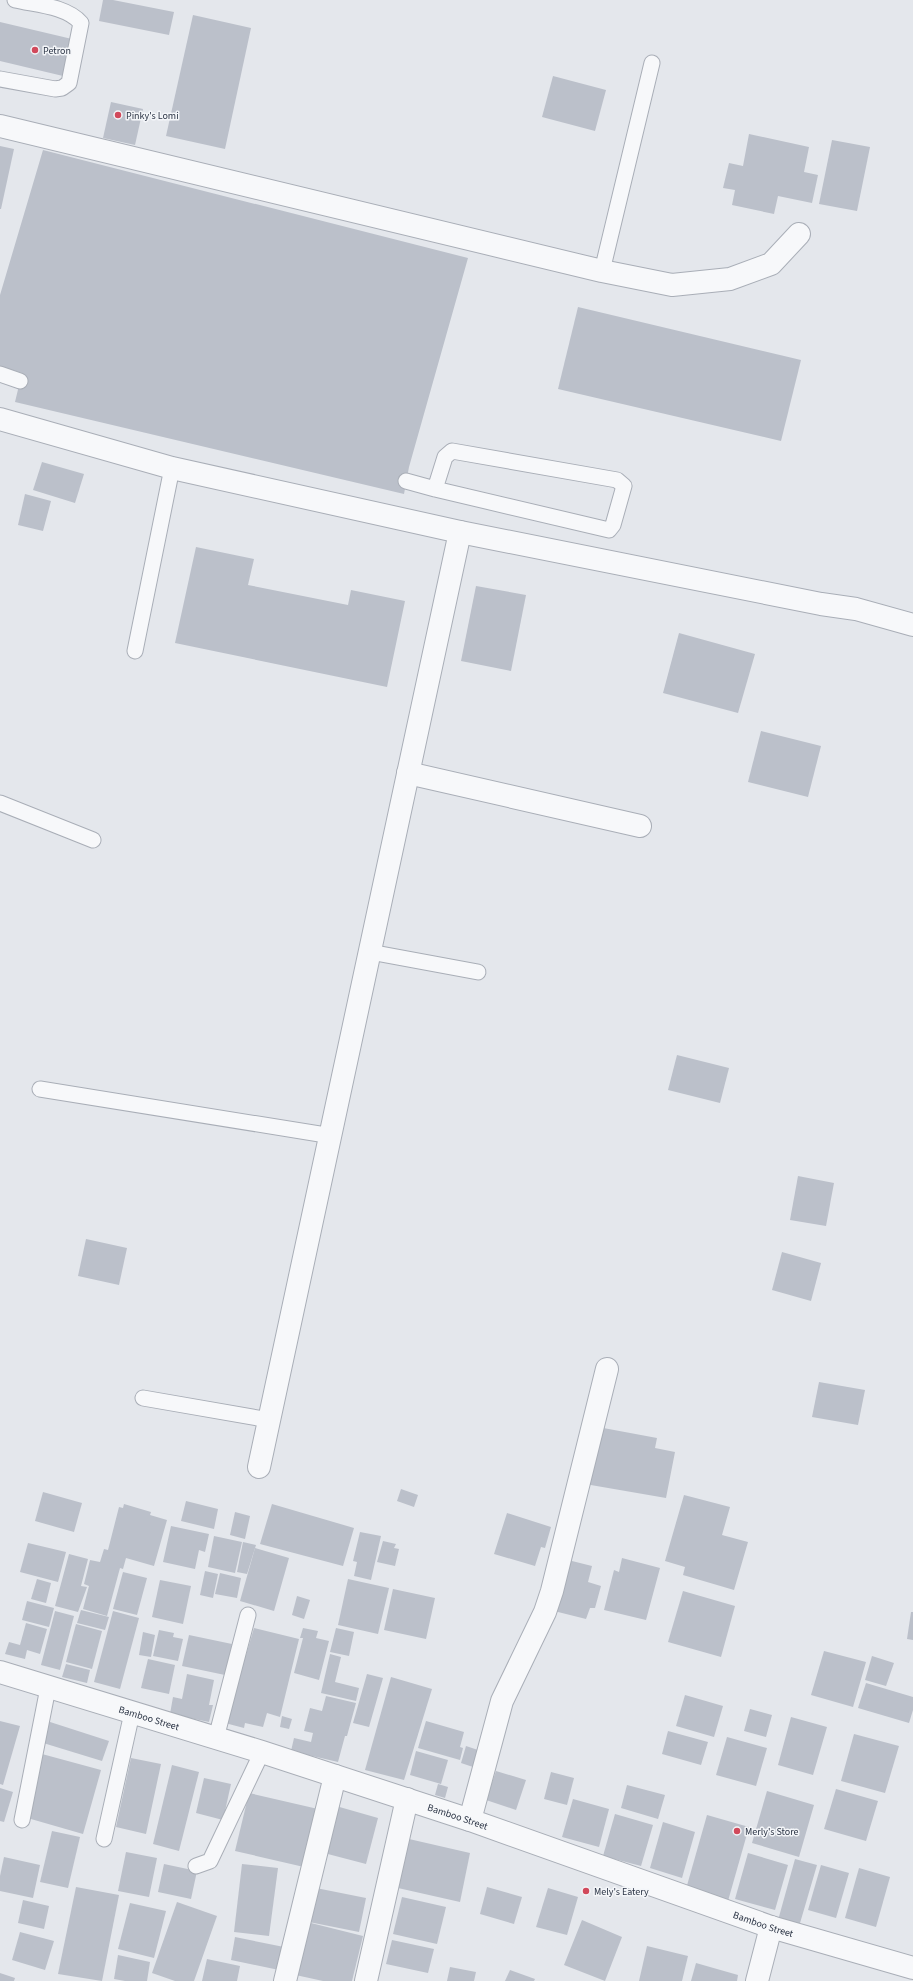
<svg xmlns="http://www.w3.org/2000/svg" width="913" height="1981" viewBox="0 0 913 1981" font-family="'Source Sans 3',sans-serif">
<rect width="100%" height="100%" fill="#e4e7ec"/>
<g fill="#bbc0ca">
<polygon points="103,0 113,0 174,12 169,35 99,21"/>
<polygon points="193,15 251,28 225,149 166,136"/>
<polygon points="0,22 72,39 63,76 0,61"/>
<polygon points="553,76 606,90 595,131 542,117"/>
<polygon points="111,102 143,109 135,145 103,138"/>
<polygon points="749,134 809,147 804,172 818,175 812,203 778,196 774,214 732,205 735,190 723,188 729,163 743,166"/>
<polygon points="832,140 870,147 857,211 819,204"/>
<polygon points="0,146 14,149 1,209 0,209"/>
<polygon points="43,150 468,258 409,467 404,494 15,402 22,373 0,366 0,295"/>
<polygon points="578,307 801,360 781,441 558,389"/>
<polygon points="42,462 84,474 75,503 33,490"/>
<polygon points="25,494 51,501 43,531 18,525"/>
<polygon points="196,547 254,559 248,585 348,605 351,590 405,601 387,687 175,643"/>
<polygon points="476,586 526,595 511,671 461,661"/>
<polygon points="679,633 755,654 738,713 663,693"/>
<polygon points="761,731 821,746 808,797 748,782"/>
<polygon points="677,1055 729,1068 720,1103 668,1090"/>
<polygon points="798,1176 834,1183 826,1226 790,1220"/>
<polygon points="86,1239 127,1248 119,1285 78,1276"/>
<polygon points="782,1252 821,1263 811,1301 772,1290"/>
<polygon points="819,1382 865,1390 858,1425 812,1417"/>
<polygon points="598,1427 657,1438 655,1448 675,1452 666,1498 585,1484"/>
<polygon points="401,1489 418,1495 414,1507 397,1501"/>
<polygon points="43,1492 82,1503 74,1532 35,1521"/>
<polygon points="684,1495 730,1507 722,1535 748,1542 734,1590 683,1575 685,1567 665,1561"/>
<polygon points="186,1501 218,1509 214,1529 181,1521"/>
<polygon points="124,1504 151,1512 150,1515 167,1520 154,1566 126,1558 123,1569 120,1568 107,1616 83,1609 89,1586 84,1584 90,1560 100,1562 104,1549 108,1550 119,1507 123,1508"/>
<polygon points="272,1504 354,1528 343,1566 260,1544"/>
<polygon points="235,1512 250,1516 245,1539 230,1535"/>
<polygon points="507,1513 551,1527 545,1548 541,1547 535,1566 494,1554"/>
<polygon points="171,1526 209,1534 205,1552 199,1550 195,1569 163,1562"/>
<polygon points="360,1532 381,1536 371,1580 354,1576 357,1562 353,1561"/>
<polygon points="214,1536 242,1542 235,1573 208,1567"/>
<polygon points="383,1541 396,1544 394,1548 399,1549 395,1566 377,1562"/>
<polygon points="243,1542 256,1545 247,1574 237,1572"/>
<polygon points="28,1543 66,1552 58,1582 20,1572"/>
<polygon points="255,1548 289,1558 274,1611 240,1601"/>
<polygon points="69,1554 88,1559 81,1586 87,1587 78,1612 55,1606"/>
<polygon points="622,1558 660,1568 646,1620 604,1610 614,1570 619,1572"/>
<polygon points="568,1560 592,1566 588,1582 601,1586 595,1608 590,1608 586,1619 554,1611"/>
<polygon points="205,1571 218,1574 213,1598 200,1595"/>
<polygon points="123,1572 147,1578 137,1615 113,1609"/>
<polygon points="220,1573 241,1578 237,1598 215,1594"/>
<polygon points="37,1579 51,1583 46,1603 31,1599"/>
<polygon points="348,1579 389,1588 378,1634 338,1625"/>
<polygon points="160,1580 191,1586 183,1624 152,1617"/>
<polygon points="393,1589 435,1598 426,1639 384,1630"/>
<polygon points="683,1591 735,1606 721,1657 668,1642"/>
<polygon points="297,1596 310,1600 304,1619 292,1615"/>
<polygon points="27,1601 54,1608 49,1627 22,1620"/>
<polygon points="81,1610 109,1617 105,1630 77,1623"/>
<polygon points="55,1611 74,1616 60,1670 41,1665"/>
<polygon points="113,1611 139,1618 120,1689 94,1682"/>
<polygon points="911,1612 913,1612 913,1640 907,1639"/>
<polygon points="26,1623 47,1629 40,1654 27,1650 25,1659 5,1654 9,1642 20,1645"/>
<polygon points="76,1624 102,1631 92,1669 66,1662"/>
<polygon points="254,1628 299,1639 280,1717 267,1713 263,1727 245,1723 244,1728 225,1723 242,1654 246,1655"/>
<polygon points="303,1628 318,1631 316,1638 329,1641 319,1680 294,1673 303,1638 300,1638"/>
<polygon points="336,1628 354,1632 349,1656 330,1652"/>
<polygon points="159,1630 174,1633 173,1637 183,1639 178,1661 153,1656"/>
<polygon points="143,1632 155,1635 151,1657 139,1655"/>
<polygon points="189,1635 232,1644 225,1675 182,1666"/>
<polygon points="824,1651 866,1662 853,1707 811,1695"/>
<polygon points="330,1654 341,1657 335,1682 359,1688 356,1701 321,1693"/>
<polygon points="872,1656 894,1663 886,1686 865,1680"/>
<polygon points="148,1659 175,1665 169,1694 141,1688"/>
<polygon points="66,1664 90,1670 87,1683 62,1677"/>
<polygon points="187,1674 214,1680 209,1705 213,1705 209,1722 170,1714 173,1697 182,1699"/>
<polygon points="367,1674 383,1678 369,1727 353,1723"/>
<polygon points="391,1677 432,1689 404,1780 365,1770"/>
<polygon points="866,1683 913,1697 913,1710 909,1723 858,1708"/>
<polygon points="685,1695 723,1706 714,1737 676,1726"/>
<polygon points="326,1696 356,1703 347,1736 345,1736 338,1762 291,1751 294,1738 311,1742 313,1733 304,1731 310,1708 322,1711"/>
<polygon points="750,1709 772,1715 766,1737 744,1731"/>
<polygon points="282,1716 292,1719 289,1729 280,1727"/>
<polygon points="791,1717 827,1727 813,1775 778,1765"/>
<polygon points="0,1721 20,1726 3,1785 0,1784"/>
<polygon points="47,1721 109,1741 102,1761 40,1742"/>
<polygon points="426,1721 464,1732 460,1747 463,1748 460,1760 418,1748"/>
<polygon points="668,1731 708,1742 701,1765 662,1754"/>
<polygon points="854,1734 899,1746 885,1793 841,1781"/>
<polygon points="727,1737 767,1748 756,1786 716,1775"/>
<polygon points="466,1746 478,1750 473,1767 461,1763"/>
<polygon points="416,1751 448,1760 441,1784 410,1775"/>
<polygon points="42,1754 101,1770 83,1834 24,1817"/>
<polygon points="131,1758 161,1764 146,1834 116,1827"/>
<polygon points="172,1765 199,1772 179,1851 153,1844"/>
<polygon points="496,1771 526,1780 516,1810 486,1800"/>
<polygon points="551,1772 574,1778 567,1805 544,1799"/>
<polygon points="204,1778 231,1784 223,1820 196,1813"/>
<polygon points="438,1784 448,1787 445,1798 435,1795"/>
<polygon points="627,1785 665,1795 658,1819 621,1808"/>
<polygon points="0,1788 13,1792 4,1822 0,1821"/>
<polygon points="836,1789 878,1801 866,1841 824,1829"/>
<polygon points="767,1791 814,1805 799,1857 752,1843"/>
<polygon points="249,1793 318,1809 304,1867 235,1851"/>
<polygon points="573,1799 609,1809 599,1847 562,1837"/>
<polygon points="336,1806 378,1818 366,1864 324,1853"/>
<polygon points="615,1814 653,1825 641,1866 603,1856"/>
<polygon points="707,1815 749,1827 728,1901 686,1889"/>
<polygon points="663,1822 695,1832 682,1878 650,1868"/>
<polygon points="52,1831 80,1837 68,1888 40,1882"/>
<polygon points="409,1839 470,1853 460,1902 398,1888"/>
<polygon points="126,1852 157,1858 149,1897 118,1891"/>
<polygon points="748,1853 788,1865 775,1910 735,1899"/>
<polygon points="4,1857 40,1865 33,1898 0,1891 0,1876"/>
<polygon points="795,1859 817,1865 798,1930 777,1924"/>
<polygon points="164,1864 197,1871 191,1899 158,1892"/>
<polygon points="242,1864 278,1868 269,1936 234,1932"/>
<polygon points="821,1865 849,1873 836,1918 808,1910"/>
<polygon points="859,1868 890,1877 876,1927 845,1918"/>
<polygon points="76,1887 119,1895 102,1981 58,1974"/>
<polygon points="311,1887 366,1898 359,1932 304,1921"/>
<polygon points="487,1887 522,1897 514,1924 480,1914"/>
<polygon points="548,1888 578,1897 567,1935 536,1927"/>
<polygon points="402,1897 446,1907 437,1944 393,1934"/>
<polygon points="23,1900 49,1906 44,1929 18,1923"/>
<polygon points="177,1902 217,1916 194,1981 175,1981 152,1973"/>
<polygon points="130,1903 166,1911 154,1958 118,1949"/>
<polygon points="582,1920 622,1937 605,1981 564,1965"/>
<polygon points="303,1921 363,1936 352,1981 323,1981 291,1974"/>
<polygon points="20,1932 54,1941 45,1970 12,1960"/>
<polygon points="235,1937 284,1947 279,1970 231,1960"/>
<polygon points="392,1940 434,1949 428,1973 386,1964"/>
<polygon points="647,1946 688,1956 682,1981 639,1981"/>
<polygon points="118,1955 150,1962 147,1981 125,1981 114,1979"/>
<polygon points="207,1959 240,1966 237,1981 202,1981"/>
<polygon points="696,1963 738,1975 737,1981 691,1981"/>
<polygon points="450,1967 476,1972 474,1981 447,1981"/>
<polygon points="510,1970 535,1979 534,1981 505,1981"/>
<polygon points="0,1973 15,1978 14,1981 0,1981"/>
</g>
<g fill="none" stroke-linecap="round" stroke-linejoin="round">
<defs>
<g id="lane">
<path d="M0 79 55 89 62 88 69 83 81 23C66 6 37 5 15 0"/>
<polyline points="602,271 652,63"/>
<polyline points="0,374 20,381"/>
<polyline points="406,481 435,489 609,530 613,525 624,486 617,480 452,451 445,457 435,489"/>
<polyline points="135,651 172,468"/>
<polyline points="0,803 93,840"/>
<polyline points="370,952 478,972"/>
<polyline points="40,1089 332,1136"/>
<polyline points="143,1398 269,1420"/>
<polyline points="216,1738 248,1615"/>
<polyline points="22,1820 48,1688"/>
<polyline points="104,1839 132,1713"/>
<polyline points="196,1866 210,1861 262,1752"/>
</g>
<g id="street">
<polyline points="0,126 602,271 672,285 730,279 771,264 799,234"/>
<polyline points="0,419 172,468 460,532 821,604 856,609 913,625"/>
<polyline points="408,773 640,826"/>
<polyline points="259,1467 460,532"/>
<path id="s1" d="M0 1672 262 1752 470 1820 771 1927 913 1968"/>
<polyline points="470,1820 502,1701 545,1612 552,1591 607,1369"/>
<polyline points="285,1981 335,1776"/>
<polyline points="366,1981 407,1799"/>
<polyline points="757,1981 771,1927"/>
</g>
</defs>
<use href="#lane" stroke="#a9aeb7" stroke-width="17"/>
<use href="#street" stroke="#a9aeb7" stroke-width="24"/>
<use href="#lane" stroke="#f7f8fa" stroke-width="15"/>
<use href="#street" stroke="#f7f8fa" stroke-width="22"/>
</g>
<g fill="#d1495b" stroke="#f4f6f9" stroke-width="1.5">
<circle cx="35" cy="50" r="4"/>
<circle cx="118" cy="115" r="4"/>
<circle cx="737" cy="1831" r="4"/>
<circle cx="586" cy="1891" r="4"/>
</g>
<g text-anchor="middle" stroke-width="3" stroke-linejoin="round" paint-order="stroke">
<g font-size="10" fill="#2b3445" stroke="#f4f6f9" text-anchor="start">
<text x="43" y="54">Petron</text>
<text x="126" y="119">Pinky's Lomi</text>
<text x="745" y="1835">Merly's Store</text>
<text x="594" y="1895">Mely's Eatery</text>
</g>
<g font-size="10" fill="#2b3445" stroke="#f4f6f9">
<text dy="4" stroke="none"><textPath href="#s1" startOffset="156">Bamboo Street</textPath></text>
<text dy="4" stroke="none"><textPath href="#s1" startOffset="480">Bamboo Street</textPath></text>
<text dy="4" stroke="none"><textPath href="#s1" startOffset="804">Bamboo Street</textPath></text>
</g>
</g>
</svg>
